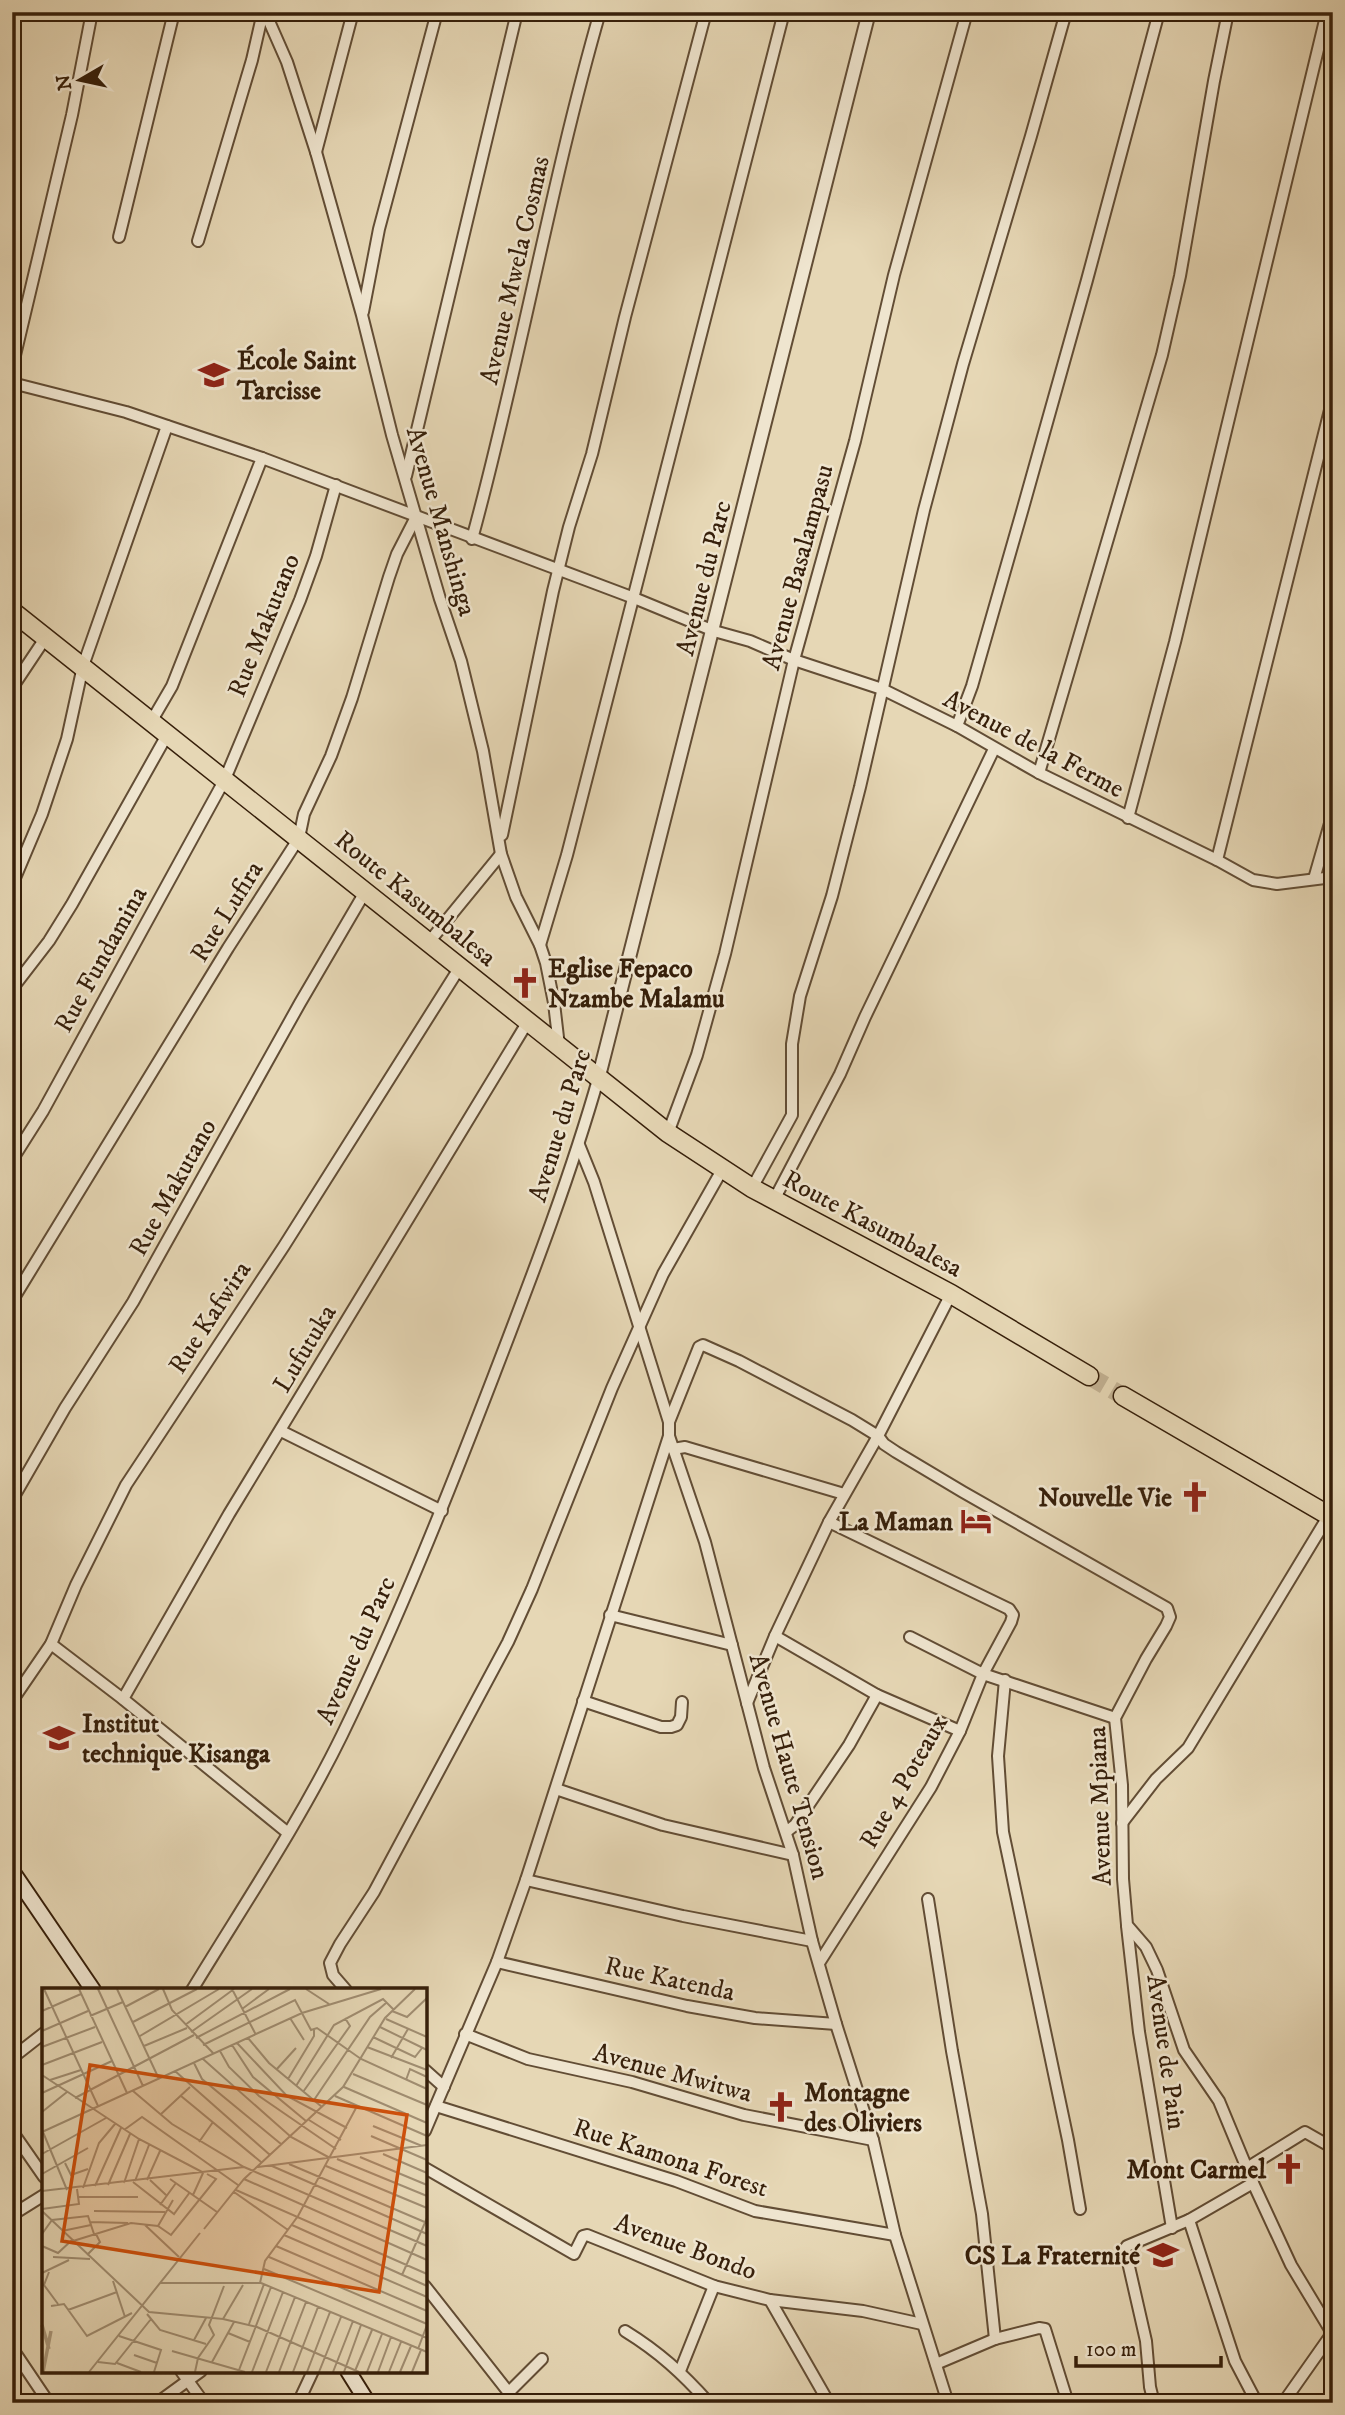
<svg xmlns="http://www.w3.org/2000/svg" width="1345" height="2415" viewBox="0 0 1345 2415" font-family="'IM FELL DW Pica',serif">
<rect width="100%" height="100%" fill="#e6d7b5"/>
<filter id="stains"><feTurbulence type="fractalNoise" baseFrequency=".00286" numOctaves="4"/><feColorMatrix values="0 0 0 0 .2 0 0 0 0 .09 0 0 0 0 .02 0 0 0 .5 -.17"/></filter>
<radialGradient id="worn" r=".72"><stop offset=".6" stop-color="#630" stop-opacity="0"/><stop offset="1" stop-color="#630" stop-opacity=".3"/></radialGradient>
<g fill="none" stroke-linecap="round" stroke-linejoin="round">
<polyline stroke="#c3b293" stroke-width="18" stroke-dasharray="18 9" stroke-linecap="butt" points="1089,1376 1123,1396"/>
<defs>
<g id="minor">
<polyline points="265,12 287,62 316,152 362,315 392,435 440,599 461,661 483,751 501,854 516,897 540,945 546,963 554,1003 559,1046"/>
<polyline points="316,152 353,12"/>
<polyline points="119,237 174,12"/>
<polyline points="198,241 252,60 263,12"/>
<polyline points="363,312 379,229 437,12"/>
<polyline points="12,368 72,115 92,12"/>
<polyline points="12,383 126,412 262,458 634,598 714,631 750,641 794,660 882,689 957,726 1039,773 1217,860 1253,880 1277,884 1333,877"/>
<polyline points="406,476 517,12"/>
<path d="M472 539C520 364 550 186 600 12"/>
<polyline points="12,688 46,637"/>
<polyline points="151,722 172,686 262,458"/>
<polyline points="957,726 972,686 1023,508 1087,280 1159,12"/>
<polyline points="1039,773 1162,355 1180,276 1214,81 1228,12"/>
<polyline points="1128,818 1175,642 1327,12"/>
<polyline points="502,835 553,591 569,527 592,454 625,317 706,12"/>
<polyline points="1217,860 1333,398"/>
<polyline points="1314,879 1333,813"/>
<polyline points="12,885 42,814 67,739 83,666 167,426"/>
<polyline points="429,942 501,854"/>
<polyline points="540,945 567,855 784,12"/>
<polyline points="12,989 49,941 72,904 167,735"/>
<polyline points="668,1133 697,1055 725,954 794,660 855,441 894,275 967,12"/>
<polyline points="579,1145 594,1182 669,1422 669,1436 705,1542 764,1768 793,1855 812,1941 836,2024 873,2140 895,2235 948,2403"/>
<polyline points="12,1160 43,1111 225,779 300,600 316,556 336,485"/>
<polyline points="752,1188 792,1115 792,1044 800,996 832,896 860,787 924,510 963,364 1031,136 1066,12"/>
<polyline points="774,1200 840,1074 865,1017 994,749"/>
<polyline points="12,1301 228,948 299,838 304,814 331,756 352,698 389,577 397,554 416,517"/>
<polyline points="669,1422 699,1347 703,1345 739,1361 852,1420 878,1436 884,1444 896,1452 963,1492 1167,1608 1170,1617 1166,1626 1146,1659 1115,1718 1122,1785 1123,1879 1127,1925 1146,1947 1157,1970 1184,2050 1219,2101 1253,2183 1291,2265 1332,2333"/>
<polyline points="281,1431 442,1511"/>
<polyline points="673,1449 685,1447 844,1494"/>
<polyline points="12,1500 65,1408 133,1302 300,1003 365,892"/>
<polyline points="610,1615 732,1645"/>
<polyline points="775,1636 877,1695 960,1731"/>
<polyline points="910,1637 983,1674 1115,1718"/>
<polyline points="51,1644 123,1699 288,1833"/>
<polyline points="1005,1680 998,1756 1003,1832 1068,2140 1080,2209"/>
<polyline points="123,1699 229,1514 527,1023"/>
<polyline points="12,1701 51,1644 76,1585 126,1485 284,1246 460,967"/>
<polyline points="583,1701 661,1727 671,1727 677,1725 681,1717 682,1702"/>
<polyline points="747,1703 775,1636 829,1522 878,1436 951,1294"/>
<polyline points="556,1789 663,1825 793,1855"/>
<polyline points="1122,1823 1156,1779 1188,1748 1329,1515"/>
<polyline points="786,1832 795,1825 849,1745 877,1695"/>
<polyline points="526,1880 683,1916 812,1941"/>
<polyline points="12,1892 22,1885"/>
<polyline points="928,1899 952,2051 982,2214 995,2339"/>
<polyline points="1127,1926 1139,2032 1172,2228"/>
<polyline points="497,1962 687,2006 755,2018 836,2024"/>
<polyline points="819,1963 931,1787 960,1731 983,1674 1011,1622 1013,1615 1009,1609 829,1522"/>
<path d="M192 1990C243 1906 299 1823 342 1735 399 1618 447 1497 494 1375 532 1276 570 1178 599 1076"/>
<polyline points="346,1990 333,1975 330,1963 340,1944 374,1892 508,1642 532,1589 612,1388 663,1274 722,1170"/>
<polyline points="465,2034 528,2059 632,2082 744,2115 873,2140"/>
<polyline points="12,2058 44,2033"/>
<polyline points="425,2070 444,2087"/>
<polyline points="436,2106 676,2181 755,2211 895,2235"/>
<polyline points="12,2131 44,2177"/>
<polyline points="425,2131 497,1962 526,1880 669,1436"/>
<polyline points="425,2168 574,2254 583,2236 587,2235 714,2286 770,2300 863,2311 922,2324"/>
<polyline points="1247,2168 1305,2132 1333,2148"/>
<polyline points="12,2215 44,2195"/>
<polyline points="1189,2220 1235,2361 1257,2403"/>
<polyline points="425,2286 517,2403"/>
<polyline points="770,2300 829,2403"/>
<path d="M625 2331C659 2352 682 2373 709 2403"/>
<polyline points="12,2348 49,2403"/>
<polyline points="936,2364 995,2339 1039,2328 1045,2329 1068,2403"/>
<polyline points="181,2371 204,2403"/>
<polyline points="680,2371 714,2286"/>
<polyline points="509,2392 542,2359"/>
<polyline points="157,2403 201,2371"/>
<polyline points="298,2403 313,2371"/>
<polyline points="1154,2403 1150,2387 1146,2341 1125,2249 1127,2246 1189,2220 1253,2183"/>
<polyline points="1283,2403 1333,2332"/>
</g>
<polyline id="tertiary" points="599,1076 869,12"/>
<g id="secondary">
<polyline points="12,1871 93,1990"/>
<polyline points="348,2371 368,2403"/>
</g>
<g id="trunk">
<polyline points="12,611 668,1133 752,1188 951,1294 1089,1376"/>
<polyline points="1123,1396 1333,1518"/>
</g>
</defs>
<use href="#minor" stroke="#624d35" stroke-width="14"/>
<use href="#tertiary" stroke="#624d35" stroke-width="16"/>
<use href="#secondary" stroke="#361f0a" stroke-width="18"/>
<use href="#trunk" stroke="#361f0a" stroke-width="21"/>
<use href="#minor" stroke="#efe5cf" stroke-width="10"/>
<use href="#tertiary" stroke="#efe5cf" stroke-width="12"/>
<use href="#secondary" stroke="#efe5cf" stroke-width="14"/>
<use href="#trunk" stroke="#e6d7b5" stroke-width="18"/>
</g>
<defs>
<symbol id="school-bare" viewBox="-9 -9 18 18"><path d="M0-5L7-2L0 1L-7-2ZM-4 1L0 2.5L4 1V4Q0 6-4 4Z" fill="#8f2418" stroke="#efe5cf" stroke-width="2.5" paint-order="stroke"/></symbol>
<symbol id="church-bare" viewBox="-9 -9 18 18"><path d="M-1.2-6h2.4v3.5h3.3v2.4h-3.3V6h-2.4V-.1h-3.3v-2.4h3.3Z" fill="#8f2418" stroke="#efe5cf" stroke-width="2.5" paint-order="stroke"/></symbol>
<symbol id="hotel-bare" viewBox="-9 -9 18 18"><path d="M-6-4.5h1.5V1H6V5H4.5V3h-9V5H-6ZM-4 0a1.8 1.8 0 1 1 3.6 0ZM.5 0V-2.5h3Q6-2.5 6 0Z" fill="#8f2418" stroke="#efe5cf" stroke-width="2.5" paint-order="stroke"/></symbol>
</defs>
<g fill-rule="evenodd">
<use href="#school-bare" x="192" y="353" width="44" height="44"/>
<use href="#church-bare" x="503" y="961" width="44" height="44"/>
<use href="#church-bare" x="1173" y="1475" width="44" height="44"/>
<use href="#hotel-bare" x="954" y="1499" width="44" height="44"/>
<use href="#school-bare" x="37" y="1716" width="44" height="44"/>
<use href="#church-bare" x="759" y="2085" width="44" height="44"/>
<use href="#church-bare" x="1267" y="2147" width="44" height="44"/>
<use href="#school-bare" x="1141" y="2233" width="44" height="44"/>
</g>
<g text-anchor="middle" stroke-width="5" stroke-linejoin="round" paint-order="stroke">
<g font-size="26" fill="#361f0a" stroke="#efe5cf">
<text transform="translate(514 270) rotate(-77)" y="9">Avenue Mwela Cosmas</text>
<text transform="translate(442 521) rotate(74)" y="9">Avenue Manshinga</text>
<text transform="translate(797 567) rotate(-75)" y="9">Avenue Basalampasu</text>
<text transform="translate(703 578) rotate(-76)" y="9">Avenue du Parc</text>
<text transform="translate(263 625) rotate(-68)" y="9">Rue Makutano</text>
<text transform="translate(1034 743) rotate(28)" y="9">Avenue de la Ferme</text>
<text transform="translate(416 898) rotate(39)" y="9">Route Kasumbalesa</text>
<text transform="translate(226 911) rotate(-58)" y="9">Rue Lufira</text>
<text transform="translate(100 959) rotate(-61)" y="9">Rue Fundamina</text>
<text transform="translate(559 1125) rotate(-73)" y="9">Avenue du Parc</text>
<text transform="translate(172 1187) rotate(-61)" y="9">Rue Makutano</text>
<text transform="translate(873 1223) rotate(28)" y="9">Route Kasumbalesa</text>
<text transform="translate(209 1317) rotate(-57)" y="9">Rue Kafwira</text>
<text transform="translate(304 1348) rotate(-59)" y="9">Lufutuka</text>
<text transform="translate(355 1650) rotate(-66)" y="9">Avenue du Parc</text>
<text transform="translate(790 1766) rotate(74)" y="9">Avenue Haute Tension</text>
<text transform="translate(903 1781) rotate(-60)" y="9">Rue 4 Poteaux</text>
<text transform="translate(1099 1806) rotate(-92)" y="9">Avenue Mpiana</text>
<text transform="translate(670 1978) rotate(12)" y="9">Rue Katenda</text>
<text transform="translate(1167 2052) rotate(82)" y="9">Avenue de Pain</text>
<text transform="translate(673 2072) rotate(15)" y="9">Avenue Mwitwa</text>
<text transform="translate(671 2157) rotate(18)" y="9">Rue Kamona Forest</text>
<text transform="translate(686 2246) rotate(20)" y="9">Avenue Bondo</text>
</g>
<g font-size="26" font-weight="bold" fill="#361f0a" stroke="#efe5cf" text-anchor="start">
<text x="237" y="369">École Saint<tspan x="237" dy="30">Tarcisse</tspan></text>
<text x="548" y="977">Eglise Fepaco<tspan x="548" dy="30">Nzambe Malamu</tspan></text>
<text x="1172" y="1506" text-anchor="end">Nouvelle Vie</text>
<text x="953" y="1530" text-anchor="end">La Maman</text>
<text x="82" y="1732">Institut<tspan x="82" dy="30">technique Kisanga</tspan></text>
<text x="804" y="2101">Montagne<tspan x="804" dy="30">des Oliviers</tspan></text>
<text x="1266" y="2178" text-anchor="end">Mont Carmel</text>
<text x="1140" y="2264" text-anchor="end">CS La Fraternité</text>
</g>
</g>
<g transform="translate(42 1988)">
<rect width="385" height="385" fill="#e6d7b5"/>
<path fill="none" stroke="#aa987b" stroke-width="3.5" d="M0 337 7 361M1 384 9 343"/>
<path fill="none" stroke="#a08d71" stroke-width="2" d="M2 1 56 118M37 1 85 105M56 1 101 98M75 1 117 91M121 1 130 22 171 65M190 1 214 47M264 1 287 16M83 19 117 1M200 21 227 1M0 23 39 6M350 23 365 29 385 10M48 28 81 14M248 30 262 52M344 31 385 49M91 34 155 1M143 37 192 1M338 39 385 62M0 43 46 23M149 44 210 1M98 48 177 1M331 49 373 69 380 60M154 50 248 1M206 50 227 75 280 119M195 55 245 108 305 140M161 57 253 12 269 42 275 40 319 71 385 101M190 57 211 89 264 133M102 58 145 40M0 59 53 39M325 59 385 82M178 63 187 79 217 108 294 161M349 70 366 41M161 71 249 149 288 170M152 75 160 91 239 156M0 77 60 54M234 82 254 60M133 83 228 167M311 86 385 117M0 87 97 151 162 185M246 91 272 48V42M8 92 39 82M364 92 368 81 385 89M254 98 292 37 341 11 351 21M302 99 385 135M91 103 130 136 202 179 385 258M261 104 308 38 303 30M0 105 70 73M139 108 219 174M293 108 385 148M33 110 152 47M272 112 328 29 344 15M0 124 25 104M118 127 148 99M267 132 299 152M331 138 380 158M82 142 100 129 196 197M0 144 260 25 339 1M1 144 25 202M329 148 385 172M157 154 171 134M0 166 64 130M341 166 385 185M318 169 385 197M295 171 385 208M23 175 29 187 46 181M247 176 385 235M230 178 385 246M284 178 385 220M216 179 385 157M0 186 46 160M128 191 175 224M202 191 385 272M105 192 118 163M108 192 124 207M93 193 107 157M91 194 132 226 148 204M82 195 97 151M66 197 88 146M53 198 79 140M41 200 57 155 73 136M194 202 385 286M0 203 202 179M192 204 246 242M151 207 161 185M37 209H96M118 217 134 195M0 221 37 216 35 201M0 223 107 324 181 331 201 297M52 223 123 224M48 234 86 235M103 237 137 269M250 237 385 298M116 238 131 212M162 241 202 191 301 99 343 30 373 1M20 243 49 237M0 246 10 232 46 228 52 246M242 247 385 309M31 253 89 235 116 238 129 247 174 191 165 186M0 258 16 265 30 252M234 258 385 323M45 267 58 254 54 246M11 269 48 271M227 269 385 336M222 281 385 350M7 284 2 297 16 316M0 285 27 272M360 287 385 230M71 293 83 329M118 295H218L223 273 256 228 314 120M219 295 385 364M9 318 22 316 45 348 90 325M26 322 75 304M105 326 118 342 164 356M181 331 215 339 317 384M207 336 222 296M186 345 208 354M77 348 119 362 112 384M152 352 164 330M376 361 385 337M130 363 203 384M92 367 115 375M56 374 73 376 109 331M170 374 192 334M75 375 99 384M197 382 229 299M313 383 330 342M47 384 158 245M153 384 156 370 172 347 167 337 182 298M210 384 241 304M224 384 253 309M237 384 264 314M251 384 276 319M265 384 288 324M277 384 299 329M291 384 311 333M302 384 319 337M325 384 340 346M336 384 349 349M347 384 359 354M358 384 369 358M370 384 379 362"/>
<path fill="#cd500c" fill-opacity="0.15" stroke="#cd500c" stroke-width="3.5" d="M48 77 365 127 337 304 20 253Z"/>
<rect width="385" height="385" fill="none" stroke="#361f0a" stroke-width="3.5"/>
</g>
<rect width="1345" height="2415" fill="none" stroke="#e6d7b5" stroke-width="42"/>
<rect x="14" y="14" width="1317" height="2387" fill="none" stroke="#361f0a" stroke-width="3.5"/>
<rect x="21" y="21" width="1303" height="2373" fill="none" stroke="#361f0a" stroke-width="2"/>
<g transform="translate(80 80) rotate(261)" stroke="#efe5cf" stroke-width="5" paint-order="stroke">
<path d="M0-5L12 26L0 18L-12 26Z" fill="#361f0a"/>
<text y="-10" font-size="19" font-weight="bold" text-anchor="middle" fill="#361f0a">N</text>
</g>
<path d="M1076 2356v10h145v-10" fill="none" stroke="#361f0a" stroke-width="3.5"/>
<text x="1086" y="2356" font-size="21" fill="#361f0a" stroke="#efe5cf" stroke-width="5" paint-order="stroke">100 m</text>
<rect width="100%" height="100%" filter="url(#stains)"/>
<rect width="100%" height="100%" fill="url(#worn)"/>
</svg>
